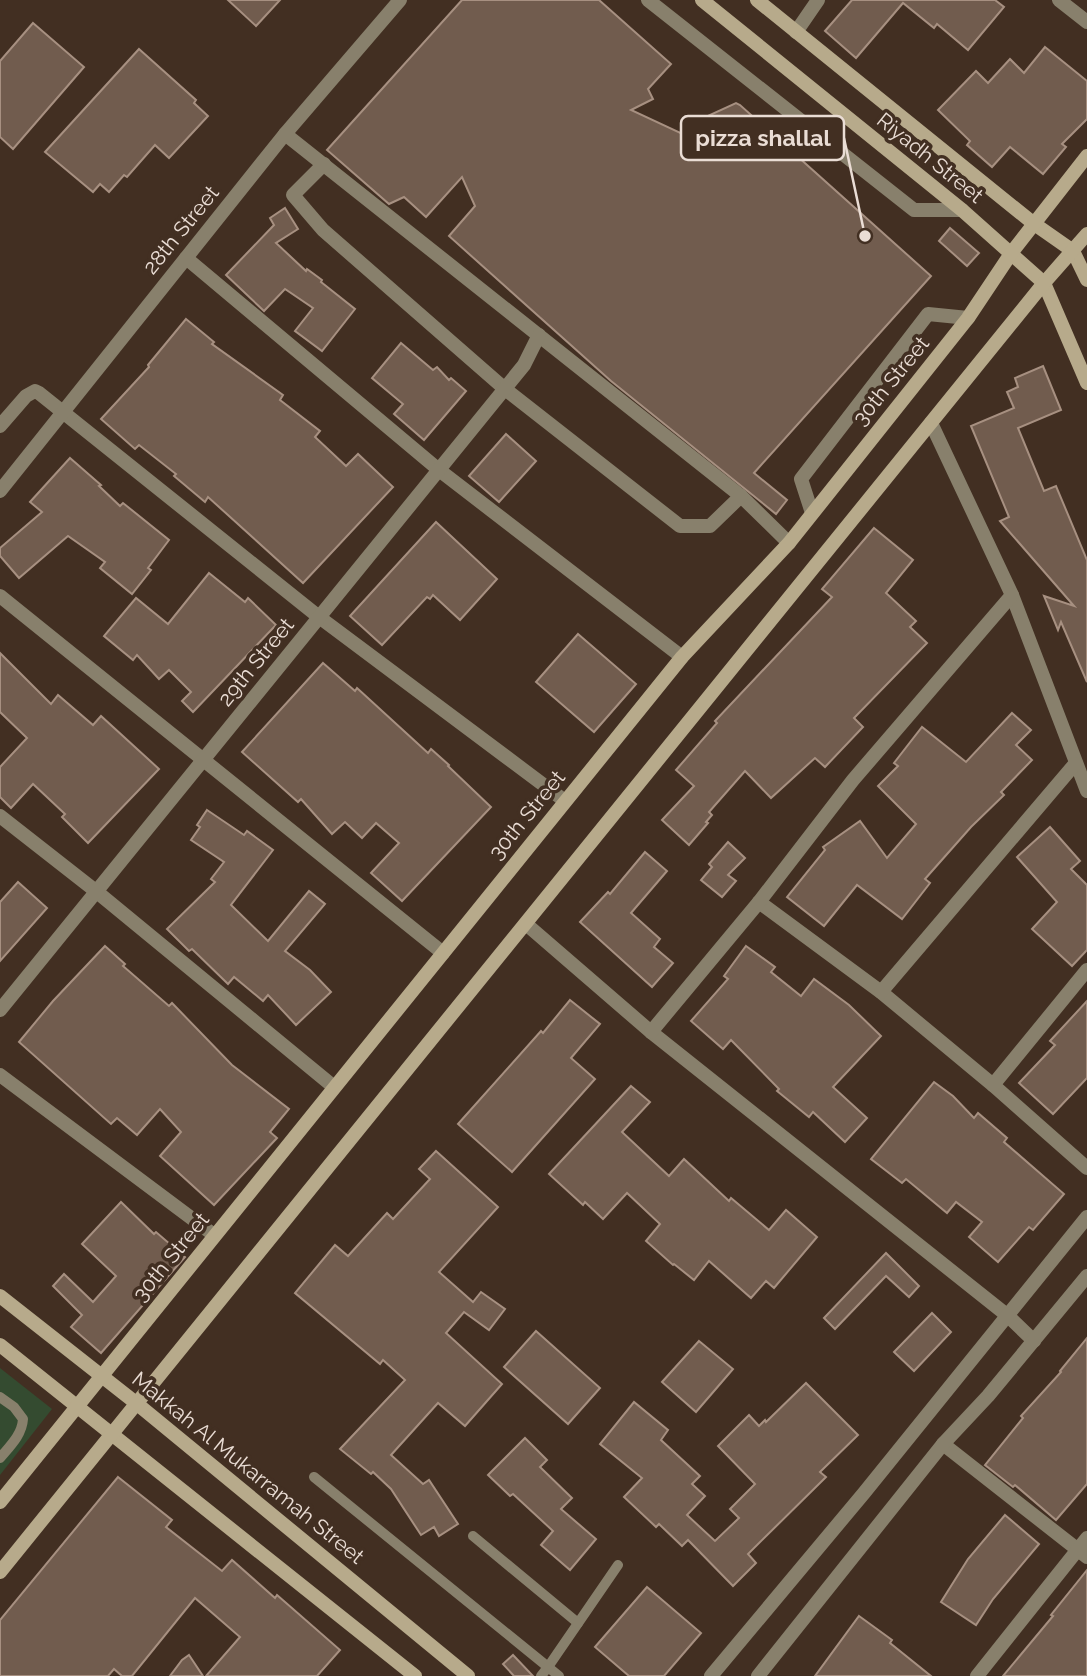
<svg xmlns="http://www.w3.org/2000/svg" width="1087" height="1676" viewBox="0 0 1087 1676" font-family="Raleway,sans-serif">
<rect width="100%" height="100%" fill="#422f22"/>
<polygon fill="#344b30" points="0,1368 52,1409 0,1475"/>
<g fill="#715c4e" stroke="#a79081" stroke-width="2">
<polygon points="228,0 280,0 256,26"/>
<polygon points="462,0 599,0 671,64 648,89 653,99 631,110 691,138 699,120 736,103 740,105 931,276 754,473 787,500 776,514 611,381 449,236 475,206 462,177 426,217 404,197 389,204 327,150"/>
<polygon points="852,0 995,0 1004,7 968,50 937,24 934,28 903,3 856,58 825,31"/>
<polygon points="33,23 84,67 13,149 0,137 0,61"/>
<polygon points="1045,47 1087,81 1087,119 1062,144 1066,147 1043,174 1010,147 992,167 967,145 970,141 938,110 976,71 988,83 1010,59 1024,73"/>
<polygon points="139,49 196,100 194,103 208,116 169,158 155,145 127,177 124,175 109,192 100,184 93,192 45,152"/>
<polygon points="285,208 298,229 276,243 306,271 307,269 322,280 321,282 355,309 322,351 295,331 313,308 285,289 264,311 226,275 274,225 270,218"/>
<polygon points="950,228 979,253 967,266 939,241"/>
<polygon points="186,319 214,342 212,344 283,395 280,400 320,431 315,437 346,466 358,454 393,487 303,583 208,497 205,502 174,476 176,474 139,445 135,449 101,419 149,367 148,365"/>
<polygon points="401,343 433,370 437,367 449,380 451,378 466,391 424,440 394,414 403,404 372,378"/>
<polygon points="1043,366 1061,410 1018,428 1044,491 1056,486 1087,560 1087,682 1061,622 1058,630 1044,596 1074,606 1000,521 1009,517 971,426 1014,408 1007,392 1018,387 1015,378"/>
<polygon points="506,434 536,461 499,502 469,476"/>
<polygon points="70,458 101,485 99,486 120,506 123,503 169,540 148,568 151,570 132,594 100,568 105,562 68,536 19,578 0,556 0,548 42,512 30,502"/>
<polygon points="436,522 497,579 460,620 433,595 430,599 427,597 382,645 350,616"/>
<polygon points="874,528 913,560 886,593 916,621 910,627 927,643 854,718 863,727 825,767 815,758 771,798 745,771 709,812 712,815 706,822 708,823 689,845 662,820 694,786 676,770 717,723 715,721 832,597 822,589"/>
<polygon points="209,573 245,602 248,598 276,625 193,712 182,701 191,692 169,670 159,679 137,655 133,660 104,636 136,598 168,624"/>
<polygon points="578,634 636,684 594,732 536,682"/>
<polygon points="0,653 51,704 58,695 93,725 101,716 159,769 88,843 62,817 65,814 33,784 11,808 0,797 0,767 27,738 0,712"/>
<polygon points="323,663 355,691 357,688 428,753 431,749 449,765 448,766 491,807 402,901 371,873 399,843 376,823 362,838 345,822 332,834 301,799 298,802 242,752"/>
<polygon points="1012,713 1031,730 1016,745 1032,760 1001,792 1004,795 971,827 925,879 930,883 902,919 857,885 824,926 787,897 825,850 823,847 860,821 887,858 916,824 878,786 898,766 894,763 922,727 966,762"/>
<polygon points="207,810 244,835 247,831 273,850 231,905 268,941 309,891 325,904 285,951 310,970 331,992 296,1025 268,995 263,1001 234,977 228,984 192,949 189,951 167,929 215,882 211,879 224,862 191,840 200,827 197,825"/>
<polygon points="1050,827 1080,861 1071,869 1087,885 1087,950 1072,966 1032,929 1057,902 1017,857"/>
<polygon points="728,842 745,858 728,875 736,881 722,897 701,880 712,867 709,864"/>
<polygon points="645,852 667,871 631,913 660,939 654,947 673,963 652,987 580,922 608,892 610,894"/>
<polygon points="18,882 47,908 0,961 0,902"/>
<polygon points="105,946 125,964 123,966 169,1006 172,1003 232,1065 289,1109 270,1132 277,1138 214,1205 160,1156 181,1132 160,1109 137,1135 117,1118 111,1124 19,1042 53,1001"/>
<polygon points="746,946 775,967 771,972 801,996 814,979 849,1005 881,1036 833,1087 867,1118 845,1142 813,1112 809,1117 777,1091 779,1089 731,1040 723,1049 691,1021 728,979 724,976"/>
<polygon points="570,1000 600,1024 571,1058 595,1079 512,1172 458,1124 541,1031 543,1033"/>
<polygon points="1087,1001 1087,1078 1053,1114 1019,1083 1055,1045 1050,1041"/>
<polygon points="934,1082 953,1096 974,1118 978,1113 1007,1138 1004,1142 1064,1194 1033,1230 1029,1227 998,1262 969,1237 982,1222 956,1202 947,1213 906,1179 902,1183 871,1159"/>
<polygon points="631,1086 650,1102 622,1132 669,1176 684,1159 729,1201 731,1198 769,1230 786,1210 817,1237 774,1288 766,1281 751,1298 709,1261 694,1280 674,1264 673,1265 646,1241 660,1224 627,1193 603,1219 585,1202 583,1205 549,1174"/>
<polygon points="436,1151 498,1207 439,1272 473,1302 481,1292 505,1309 489,1330 464,1312 446,1333 502,1384 465,1426 438,1403 391,1455 423,1484 429,1480 458,1524 439,1536 434,1527 421,1535 391,1489 373,1472 371,1474 340,1449 405,1380 383,1360 380,1364 295,1293 335,1245 348,1256 387,1213 393,1219 430,1179 419,1169"/>
<polygon points="121,1202 154,1234 156,1232 185,1257 101,1353 71,1327 82,1315 53,1286 64,1274 93,1302 116,1276 82,1244"/>
<polygon points="886,1253 919,1286 909,1297 886,1276 835,1329 824,1318"/>
<polygon points="932,1313 951,1332 914,1371 894,1352"/>
<polygon points="536,1331 600,1388 568,1424 504,1367"/>
<polygon points="1087,1338 1087,1484 1056,1520 1015,1485 1013,1487 985,1465 1023,1418 1021,1416 1061,1372 1060,1371"/>
<polygon points="699,1341 733,1369 696,1412 662,1382"/>
<polygon points="806,1383 858,1435 820,1472 826,1477 748,1554 756,1563 733,1586 688,1540 682,1546 659,1524 656,1527 624,1497 642,1478 600,1444 634,1402 668,1430 661,1440 700,1476 692,1484 705,1496 687,1515 715,1541 739,1518 730,1509 755,1484 718,1446 749,1415 759,1426 765,1420 766,1422"/>
<polygon points="525,1438 547,1460 540,1467 572,1498 561,1509 596,1539 570,1570 541,1545 553,1531 513,1494 510,1496 488,1475"/>
<polygon points="118,1477 172,1520 166,1527 222,1571 232,1560 275,1598 277,1595 340,1650 317,1676 206,1676 240,1637 195,1598 132,1676 122,1676 114,1669 108,1676 0,1676 0,1620"/>
<polygon points="1005,1515 1039,1544 993,1599 976,1625 941,1602 968,1559"/>
<polygon points="1087,1570 1087,1676 1003,1676 1053,1616 1051,1615"/>
<polygon points="647,1587 701,1633 664,1676 629,1676 595,1647"/>
<polygon points="859,1616 892,1640 890,1643 931,1676 815,1676"/>
<polygon points="189,1655 203,1676 170,1676 182,1660"/>
<polygon points="513,1655 533,1676 514,1676 503,1664"/>
</g>
<g fill="none" stroke-linecap="round" stroke-linejoin="round">
<g stroke="#88806c" stroke-width="10">
<path d="M0 1397 14 1407 23 1419C22 1435 10 1446 0 1458"/>
<polyline points="314,1477 548,1667 618,1565"/>
<polyline points="473,1536 578,1623"/>
<polyline points="541,1676 548,1667 559,1676"/>
</g>
<g stroke="#88806c" stroke-width="14">
<polyline points="648,0 914,210 962,210"/>
<polyline points="1059,0 1087,22"/>
<polyline points="796,32 818,0"/>
<polyline points="285,134 741,496 789,543"/>
<polyline points="324,164 293,195 323,230 505,389 680,526 710,526 741,496"/>
<polyline points="186,258 439,470 682,657"/>
<polyline points="931,423 1012,595 1087,791"/>
<polyline points="0,426 26,396 35,391 39,393 319,617 565,801"/>
<polyline points="0,491 285,134 400,0"/>
<polyline points="812,513 801,479 928,314 968,318"/>
<polyline points="0,596 443,953"/>
<polyline points="0,816 97,892 334,1087"/>
<polyline points="759,902 881,992 993,1085 1087,1168"/>
<polyline points="526,924 651,1032 1008,1316 1034,1341"/>
<polyline points="881,992 1075,764"/>
<polyline points="0,1010 524,365 539,335"/>
<polyline points="651,1032 759,902 853,780 1012,595"/>
<polyline points="0,1075 214,1235"/>
<polyline points="993,1085 1087,970"/>
<polyline points="943,1444 1087,1557"/>
<polyline points="711,1676 864,1493 1087,1217"/>
<polyline points="758,1676 943,1444 988,1396 1087,1276"/>
<polyline points="977,1676 1087,1538"/>
</g>
<g stroke="#b7aa8b" stroke-width="14">
<polyline points="702,0 962,210 1044,283 1087,383"/>
<polyline points="757,0 1033,223 1073,251 1087,280"/>
<polyline points="0,1296 136,1403 468,1676"/>
<polyline points="0,1345 415,1676"/>
<polyline points="0,1502 682,657 789,543 968,318 1012,252 1087,156"/>
<polyline points="0,1572 1044,283 1087,234"/>
</g>
</g>
<g text-anchor="middle" stroke-width="7" stroke-linejoin="round" paint-order="stroke">
<g font-size="21" fill="#eaddd5" stroke="#422f22">
<text transform="translate(930 158) rotate(39)" y="7">Riyadh Street</text>
<text transform="translate(181 230) rotate(-51)" y="7">28th Street</text>
<text transform="translate(891 381) rotate(-51)" y="7">30th Street</text>
<text transform="translate(256 662) rotate(-51)" y="7">29th Street</text>
<text transform="translate(527 815) rotate(-51)" y="7">30th Street</text>
<text transform="translate(171 1257) rotate(-51)" y="7">30th Street</text>
<text transform="translate(248 1468) rotate(39)" y="7">Makkah Al Mukarramah Street</text>
</g>
</g>
<path fill="none" stroke="#eaddd5" stroke-width="2.5" d="M865 236L844 138"/>
<circle fill="#eaddd5" stroke="#422f22" stroke-width="2.5" cx="865" cy="236" r="7"/>
<rect fill="#422f22" stroke="#eaddd5" stroke-width="2.5" x="681" y="116" width="163" height="44" rx="7"/>
<g font-size="23" text-anchor="middle" font-weight="bold" fill="#eaddd5">
<text x="763" y="146">pizza shallal</text>
</g>
</svg>
